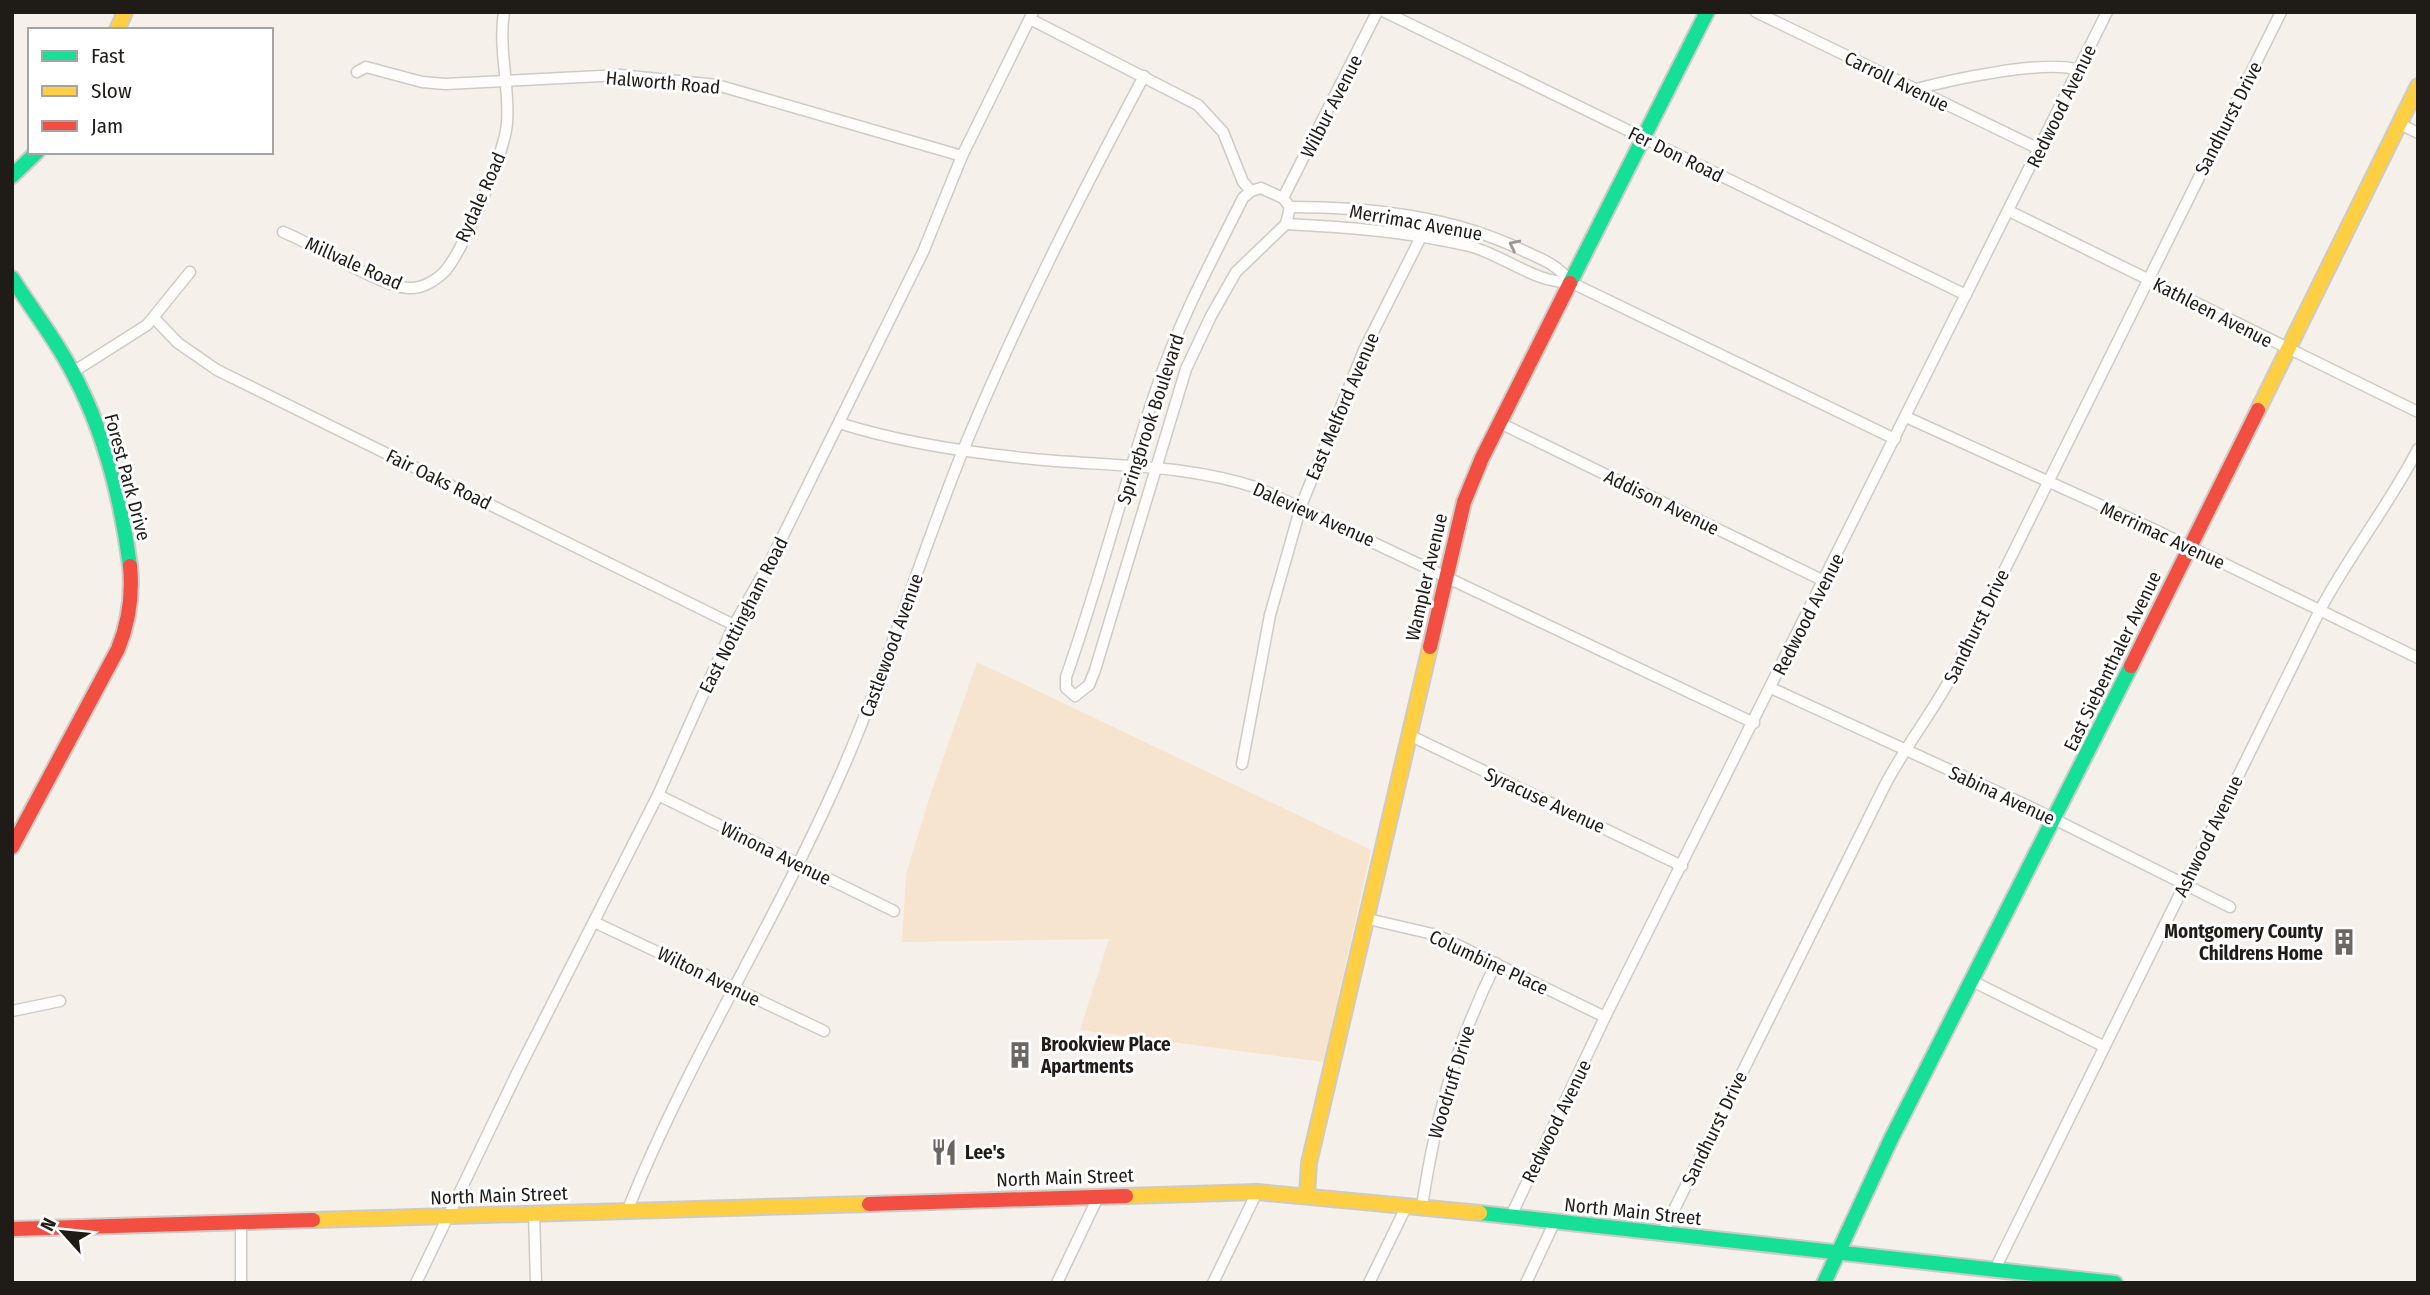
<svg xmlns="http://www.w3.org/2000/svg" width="2430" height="1295" viewBox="0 0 2430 1295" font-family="'Fira Sans Condensed',sans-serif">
<rect width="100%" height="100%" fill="#f5f0ea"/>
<polygon fill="#f7e4cf" points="977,662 1371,850 1324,1062 1080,1030 1109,939 902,942 906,874 930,796"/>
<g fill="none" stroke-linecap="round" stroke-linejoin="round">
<defs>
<g id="street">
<polyline points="1385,12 1966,295"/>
<polyline points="1756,12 2039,149"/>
<polyline points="1030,19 1198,105 1223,132 1243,182 1251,191"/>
<polyline points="357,72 366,67 422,82 445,84 620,75 717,85 962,156"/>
<path d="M1913 90C1949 80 2045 59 2079 70"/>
<polyline points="2400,124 2418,133"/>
<path d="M1261 188 1283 198 1290 207 1286 224 1236 272 1211 316 1186 369 1095 670 1089 685 1075 696 1066 688V677C1100 581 1124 483 1157 387 1179 321 1212 260 1243 198L1251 191Z"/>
<polyline points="1283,198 1377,12"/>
<path d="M1290 207C1370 207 1454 216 1526 252 1544 260 1559 266 1570 282L1895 439"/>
<polyline points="2009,211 2418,412"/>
<path d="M1286 224C1348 227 1408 232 1469 246 1502 254 1536 284 1570 282"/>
<path d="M283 232C314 244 381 287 409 288 422 289 437 280 446 270 464 248 505 152 507 123 510 86 498 50 504 12"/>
<polyline points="154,318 178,343 217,370 734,625"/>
<polyline points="73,372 147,325 190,272"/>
<polyline points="1906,417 2153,529 2418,658"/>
<path d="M839 423C908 445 984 455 1056 461 1125 466 1192 466 1258 488L1754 723"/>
<polyline points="1500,423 1824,581"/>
<polyline points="1771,688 2028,806 2230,907"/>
<polyline points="1409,735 1682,866"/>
<polyline points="1242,764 1270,615 1301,506 1364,350 1429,221"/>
<polyline points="658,795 894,911"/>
<polyline points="1368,919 1437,935 1605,1017"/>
<polyline points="594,922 824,1031"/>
<polyline points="1970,980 2103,1046"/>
<polyline points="12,1011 60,1001"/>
<path d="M1422 1206C1436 1114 1455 1047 1496 963"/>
<path d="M628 1209C687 1062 773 926 837 782 886 673 919 558 964 448 1017 320 1079 198 1144 76"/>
<polyline points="534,1213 536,1283"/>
<polyline points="1511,1216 1605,1017 2107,12"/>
<path d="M1662 1234 1884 787C1905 746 1934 711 1955 670L2281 12"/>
<path d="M1995 1269 2320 610C2350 554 2389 505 2418 449"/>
<polyline points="241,1283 241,1222"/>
<polyline points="416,1283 518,1071 658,795 734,625 770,562 923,252 962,156 1033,12"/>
<polyline points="1057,1283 1099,1195"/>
<polyline points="1213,1283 1257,1192"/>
<polyline points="1369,1283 1407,1205"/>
<polyline points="1526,1283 1555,1221"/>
</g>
<g id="fast">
<polyline points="12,176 37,152"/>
<path d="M12 278C35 314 62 348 80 387 107 442 122 505 130 566"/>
<polyline points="1570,283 1707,12"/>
<polyline points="1480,1213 2115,1283"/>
<polyline points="1824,1283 1891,1139 2131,666"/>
</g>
<g id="slow">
<polyline points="117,30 125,12"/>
<polyline points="2258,410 2418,86"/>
<polyline points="1307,1194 1309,1163 1430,647"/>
<polyline points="1126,1196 1257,1192 1480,1213"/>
<polyline points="313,1220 869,1204"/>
</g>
<g id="jam">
<polyline points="1430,647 1464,502 1482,458 1570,283"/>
<polyline points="2131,666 2258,410"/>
<path d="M12 847 118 649C129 622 133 596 130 566"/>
<polyline points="869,1204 1126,1196"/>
<polyline points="12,1229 313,1220"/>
</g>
</defs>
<use href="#street" stroke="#cecbc6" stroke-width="13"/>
<use href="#fast" stroke="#cecbc6" stroke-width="18"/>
<use href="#slow" stroke="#cecbc6" stroke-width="18"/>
<use href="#jam" stroke="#cecbc6" stroke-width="18"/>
<use href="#street" stroke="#fefdfc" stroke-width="10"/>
<use href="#fast" stroke="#16e098" stroke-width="14"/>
<use href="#slow" stroke="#ffcf43" stroke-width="14"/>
<use href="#jam" stroke="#f24e42" stroke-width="14"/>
</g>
<defs><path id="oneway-chevron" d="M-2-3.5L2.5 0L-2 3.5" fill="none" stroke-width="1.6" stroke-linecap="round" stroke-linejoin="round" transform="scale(1.75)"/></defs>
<use stroke="#9a9895" href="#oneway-chevron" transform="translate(1514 245) rotate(-154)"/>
<defs>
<symbol id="building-bare" viewBox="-9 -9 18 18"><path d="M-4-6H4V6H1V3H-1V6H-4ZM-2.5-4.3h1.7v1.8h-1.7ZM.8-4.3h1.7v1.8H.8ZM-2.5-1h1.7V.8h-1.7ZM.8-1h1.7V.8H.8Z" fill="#6a6662" stroke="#fff" stroke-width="2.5" paint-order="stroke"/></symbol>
<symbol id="restaurant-bare" viewBox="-9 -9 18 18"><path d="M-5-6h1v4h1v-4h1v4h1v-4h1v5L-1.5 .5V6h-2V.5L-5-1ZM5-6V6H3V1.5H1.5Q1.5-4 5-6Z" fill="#6a6662" stroke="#fff" stroke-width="2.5" paint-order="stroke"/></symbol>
</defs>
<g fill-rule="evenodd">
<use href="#building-bare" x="2325" y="923" width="38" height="38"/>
<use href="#building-bare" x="1001" y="1036" width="38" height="38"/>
<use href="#restaurant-bare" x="925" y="1133" width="38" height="38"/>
</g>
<g text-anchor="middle" stroke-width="6" stroke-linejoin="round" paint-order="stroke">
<g font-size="19" fill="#1f1c18" stroke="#fff">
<text transform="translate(1897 81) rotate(26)" y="7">Carroll Avenue</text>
<text transform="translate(663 82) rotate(5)" y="7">Halworth Road</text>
<text transform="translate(1331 106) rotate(-63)" y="7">Wilbur Avenue</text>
<text transform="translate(2061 106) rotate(-64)" y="7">Redwood Avenue</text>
<text transform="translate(2228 118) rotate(-63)" y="7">Sandhurst Drive</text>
<text transform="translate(1676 154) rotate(26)" y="7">Fer Don Road</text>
<text transform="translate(480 197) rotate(-66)" y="7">Rydale Road</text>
<text transform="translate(1416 222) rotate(10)" y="7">Merrimac Avenue</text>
<text transform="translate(354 263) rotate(24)" y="7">Millvale Road</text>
<text transform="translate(2213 312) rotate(27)" y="7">Kathleen Avenue</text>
<text transform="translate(1342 406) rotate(-67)" y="7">East Melford Avenue</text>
<text transform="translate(1150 419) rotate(-72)" y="7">Springbrook Boulevard</text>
<text transform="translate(128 477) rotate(75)" y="7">Forest Park Drive</text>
<text transform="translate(439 479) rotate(26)" y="7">Fair Oaks Road</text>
<text transform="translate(1662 502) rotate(26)" y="7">Addison Avenue</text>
<text transform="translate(1314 514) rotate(24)" y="7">Daleview Avenue</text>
<text transform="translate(2163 535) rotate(25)" y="7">Merrimac Avenue</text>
<text transform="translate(1426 577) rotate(-77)" y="7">Wampler Avenue</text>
<text transform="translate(1808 614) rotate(-63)" y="7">Redwood Avenue</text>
<text transform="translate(743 615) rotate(-63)" y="7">East Nottingham Road</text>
<text transform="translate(1976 626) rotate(-64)" y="7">Sandhurst Drive</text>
<text transform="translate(891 645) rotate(-70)" y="7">Castlewood Avenue</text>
<text transform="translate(2112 661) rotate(-64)" y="7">East Siebenthaler Avenue</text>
<text transform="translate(2002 795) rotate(25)" y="7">Sabina Avenue</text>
<text transform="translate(1545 800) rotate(25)" y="7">Syracuse Avenue</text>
<text transform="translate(2208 836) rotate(-64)" y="7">Ashwood Avenue</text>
<text transform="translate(776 853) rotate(26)" y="7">Winona Avenue</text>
<text transform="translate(1489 962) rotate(25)" y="7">Columbine Place</text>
<text transform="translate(709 976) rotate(26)" y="7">Wilton Avenue</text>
<text transform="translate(1451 1082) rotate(-73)" y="7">Woodruff Drive</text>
<text transform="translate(1556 1121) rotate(-64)" y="7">Redwood Avenue</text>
<text transform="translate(1714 1128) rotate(-64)" y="7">Sandhurst Drive</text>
<text transform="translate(1065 1177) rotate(-2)" y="7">North Main Street</text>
<text transform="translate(499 1195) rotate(-2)" y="7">North Main Street</text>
<text transform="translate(1633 1211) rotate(6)" y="7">North Main Street</text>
</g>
<g font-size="19" font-weight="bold" fill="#1f1c18" stroke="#fff" text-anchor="start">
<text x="2323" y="938" text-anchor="end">Montgomery County<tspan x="2323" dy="22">Childrens Home</tspan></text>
<text x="1041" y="1051">Brookview Place<tspan x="1041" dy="22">Apartments</tspan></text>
<text x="965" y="1159">Lee's</text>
</g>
</g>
<rect width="2430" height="1295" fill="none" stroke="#1f1c18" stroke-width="28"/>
<rect x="28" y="28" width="245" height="126" fill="#ffffff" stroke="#a5a4a3" stroke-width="2"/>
<rect x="42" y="51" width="35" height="10" fill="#16e098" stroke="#a5a4a3" stroke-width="2"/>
<text x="91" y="63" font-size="21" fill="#1f1c18">Fast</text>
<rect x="42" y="86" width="35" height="10" fill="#ffcf43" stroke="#a5a4a3" stroke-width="2"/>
<text x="91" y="98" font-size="21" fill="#1f1c18">Slow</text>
<rect x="42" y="121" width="35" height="10" fill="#f24e42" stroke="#a5a4a3" stroke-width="2"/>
<text x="91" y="133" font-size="21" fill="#1f1c18">Jam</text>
<g transform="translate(63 1232) rotate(297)" stroke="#ffffff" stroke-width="5" paint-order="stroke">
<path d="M0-5L12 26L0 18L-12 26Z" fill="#1f1c18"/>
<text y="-10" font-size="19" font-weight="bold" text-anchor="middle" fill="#1f1c18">N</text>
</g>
</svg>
